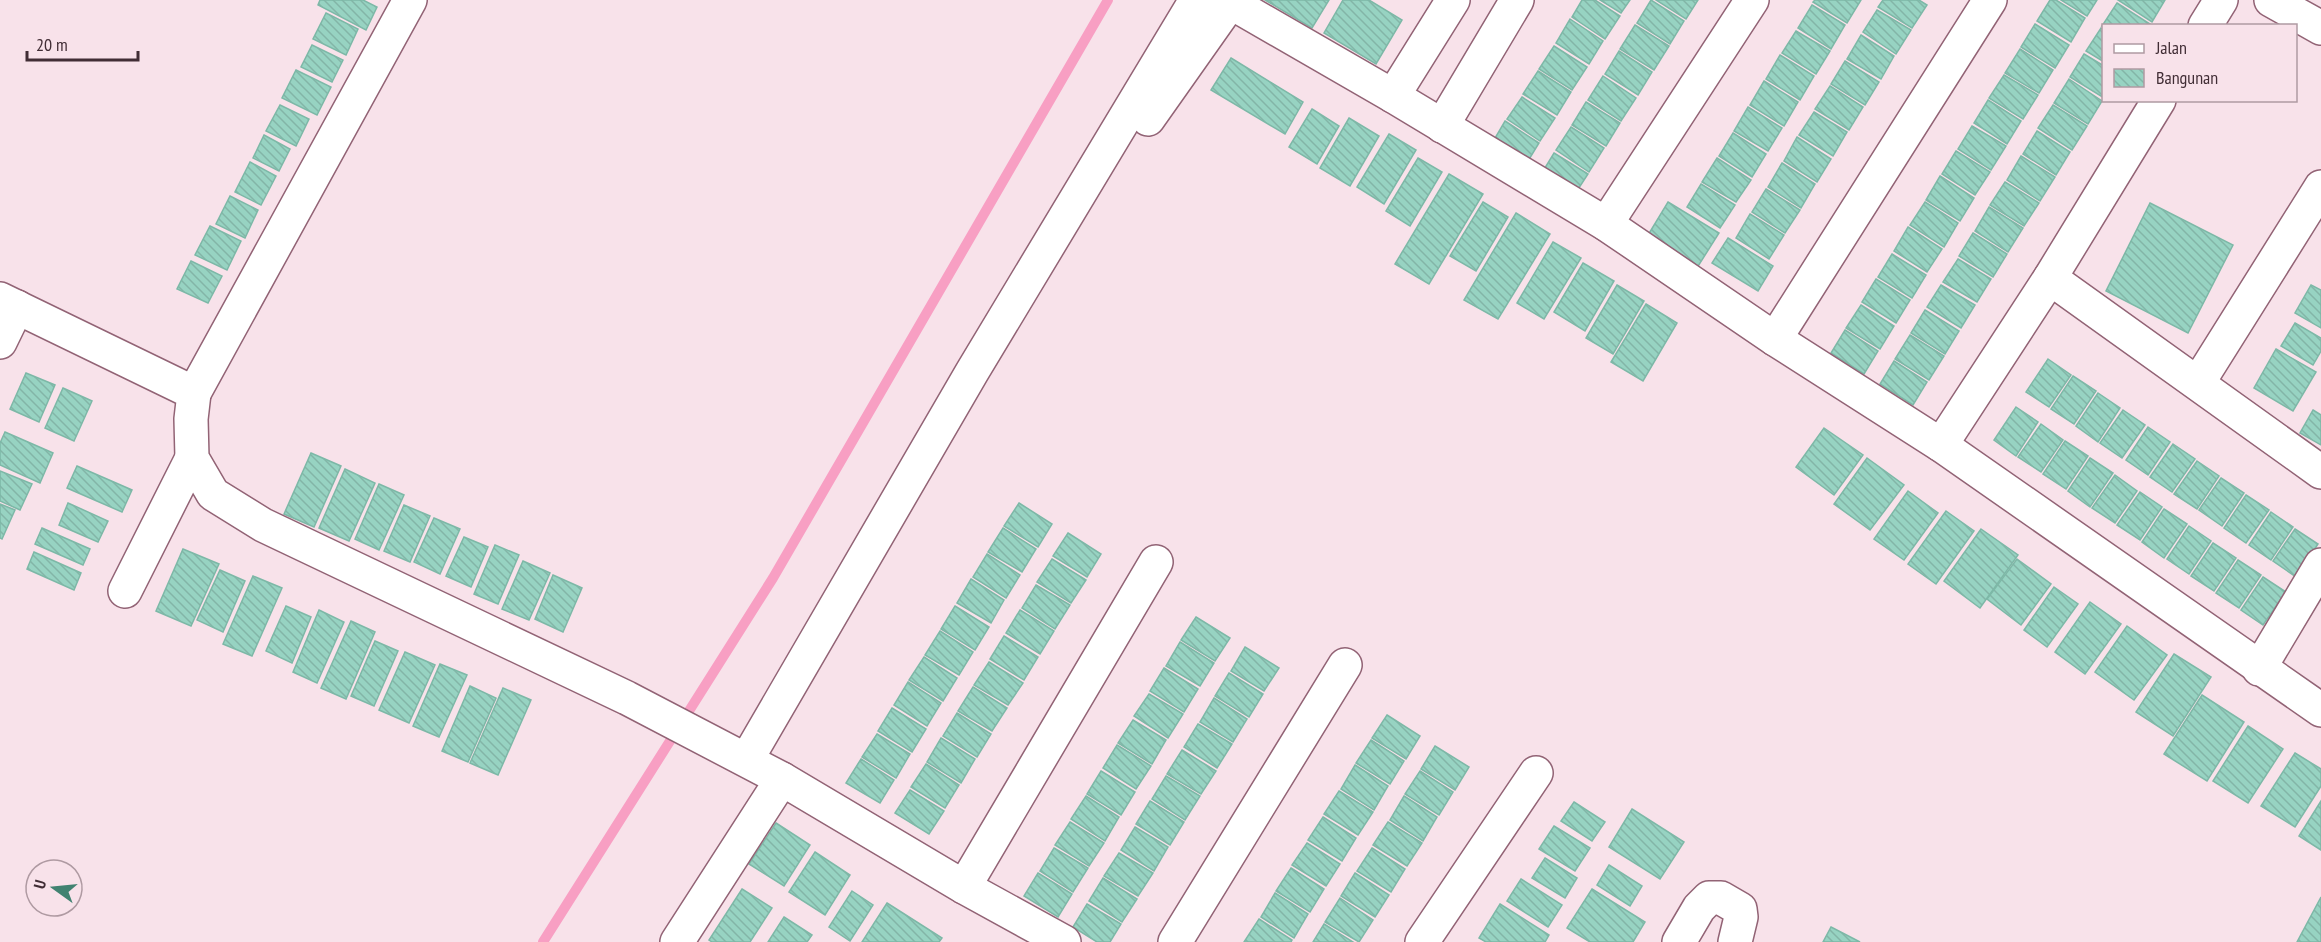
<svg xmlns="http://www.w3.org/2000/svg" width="2321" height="942" viewBox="0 0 2321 942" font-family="'PT Sans Narrow',sans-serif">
<defs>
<pattern id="building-back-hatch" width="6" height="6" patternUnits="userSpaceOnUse" patternTransform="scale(1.5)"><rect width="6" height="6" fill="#97d3c2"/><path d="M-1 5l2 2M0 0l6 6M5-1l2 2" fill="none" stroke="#83b5a7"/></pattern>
</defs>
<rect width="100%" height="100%" fill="#f8e2ea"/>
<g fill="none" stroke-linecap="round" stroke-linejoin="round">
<polyline stroke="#f89fc3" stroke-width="10" points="543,942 773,578 1108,0"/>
</g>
<g fill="url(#building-back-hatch)" stroke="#7db8a7" stroke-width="1.5">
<polygon points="320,0 363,0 377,7 366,30 318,5"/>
<polygon points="1265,0 1329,0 1312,28"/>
<polygon points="1343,0 1369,0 1402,20 1376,64 1324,33"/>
<polygon points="1582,0 1595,0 1620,16 1605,39 1572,17"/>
<polygon points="1600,0 1630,0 1621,13"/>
<polygon points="1651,0 1684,21 1670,44 1637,23"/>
<polygon points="1656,0 1698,0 1686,19"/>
<polygon points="1815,0 1861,0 1847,23 1813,2"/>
<polygon points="1883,0 1919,0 1927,5 1912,28 1878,7"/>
<polygon points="2050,0 2056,0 2085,18 2071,42 2037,21"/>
<polygon points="2061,0 2097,0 2087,16"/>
<polygon points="2118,0 2165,0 2152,22"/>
<polygon points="2117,3 2150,24 2149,26 2102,26"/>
<polygon points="1812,5 1845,25 1831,49 1798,28"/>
<polygon points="1877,10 1911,30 1896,54 1863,32"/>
<polygon points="326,13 358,29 346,55 313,39"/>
<polygon points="1570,19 1603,41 1589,64 1556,43"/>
<polygon points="2035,24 2069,45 2055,68 2021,47"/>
<polygon points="1635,25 1669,46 1654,70 1620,49"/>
<polygon points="2101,28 2104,30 2104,62 2086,51"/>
<polygon points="1796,31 1830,51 1816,74 1782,53"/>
<polygon points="1861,35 1894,56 1881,79 1847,59"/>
<polygon points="312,45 343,60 332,82 301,67"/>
<polygon points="1554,46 1587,67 1572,90 1539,69"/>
<polygon points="2020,49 2053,70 2039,93 2005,73"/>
<polygon points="1619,51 1652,72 1638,95 1605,74"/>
<polygon points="2084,54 2104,66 2104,98 2070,77"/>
<polygon points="1780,55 1814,76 1800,100 1766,79"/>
<polygon points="1231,58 1303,102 1285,134 1211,90"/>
<polygon points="1845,61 1879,82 1865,105 1831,84"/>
<polygon points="296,70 331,87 317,115 282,98"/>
<polygon points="1538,71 1571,92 1557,115 1523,94"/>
<polygon points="2004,75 2038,95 2023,119 1989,98"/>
<polygon points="1603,76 1636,98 1621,121 1588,100"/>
<polygon points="2069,79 2102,101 2088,124 2054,103"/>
<polygon points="1764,81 1798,102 1784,126 1750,105"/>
<polygon points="1830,86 1863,107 1849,130 1815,109"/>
<polygon points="1522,97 1555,118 1540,141 1507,119"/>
<polygon points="1988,100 2021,121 2007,144 1974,123"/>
<polygon points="1586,102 1620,123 1606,146 1572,125"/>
<polygon points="280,105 309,119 296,146 266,131"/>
<polygon points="2053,105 2087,126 2072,150 2038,128"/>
<polygon points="1748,107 1782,128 1768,151 1734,131"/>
<polygon points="1312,109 1339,126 1317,164 1289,147"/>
<polygon points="1814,112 1847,132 1833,156 1799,135"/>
<polygon points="1349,118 1379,136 1350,186 1320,168"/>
<polygon points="1505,121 1539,143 1525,166 1491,145"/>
<polygon points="1972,126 2006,146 1991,170 1958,149"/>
<polygon points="1571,127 1604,148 1589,172 1556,150"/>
<polygon points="2037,131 2070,152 2056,175 2023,154"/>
<polygon points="1733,133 1766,154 1752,177 1719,156"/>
<polygon points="1389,134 1416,150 1384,204 1357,187"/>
<polygon points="264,135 290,149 279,171 253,158"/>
<polygon points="1797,137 1831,159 1817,182 1784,161"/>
<polygon points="1956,151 1990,172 1975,195 1942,174"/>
<polygon points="1554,153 1588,174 1573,197 1540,176"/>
<polygon points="2021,156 2055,177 2040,201 2007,180"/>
<polygon points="1418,158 1442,172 1410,226 1386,211"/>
<polygon points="1717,158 1751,180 1736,202 1702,182"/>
<polygon points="250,162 276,176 261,205 235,192"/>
<polygon points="1782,163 1815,184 1801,208 1768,187"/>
<polygon points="1449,174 1483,194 1429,284 1395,264"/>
<polygon points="1940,176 1974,198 1960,221 1926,200"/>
<polygon points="2005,182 2039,203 2024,226 1990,205"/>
<polygon points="1701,184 1735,205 1720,228 1687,207"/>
<polygon points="1766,189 1800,210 1785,233 1752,212"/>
<polygon points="230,196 258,210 245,238 216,224"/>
<polygon points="1483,202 1508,217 1476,271 1450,256"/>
<polygon points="1668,202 1719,233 1695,271 1645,240"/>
<polygon points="1925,202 1958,223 1944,247 1910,225"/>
<polygon points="2150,203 2233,245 2188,333 2106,291"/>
<polygon points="1989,207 2023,228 2008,252 1975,231"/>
<polygon points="1516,213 1550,234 1498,319 1464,300"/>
<polygon points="1750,214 1784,235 1769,259 1736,238"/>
<polygon points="210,226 241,241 227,270 195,255"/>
<polygon points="1908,227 1942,249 1927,272 1894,251"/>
<polygon points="1973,233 2007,254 1993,277 1959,256"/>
<polygon points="1728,238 1773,266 1758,291 1712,263"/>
<polygon points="1553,242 1581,258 1544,319 1517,303"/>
<polygon points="1892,254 1926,275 1912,298 1878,277"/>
<polygon points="1958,259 1991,279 1977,302 1943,282"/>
<polygon points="191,261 222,276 208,303 177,289"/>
<polygon points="1583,263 1614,281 1585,331 1554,312"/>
<polygon points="1876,279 1910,300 1896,323 1862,302"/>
<polygon points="1617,285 1644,301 1613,354 1586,338"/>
<polygon points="1941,285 1975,305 1961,328 1927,307"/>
<polygon points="2311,285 2321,290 2321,328 2295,313"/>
<polygon points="1646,304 1677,323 1643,381 1611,362"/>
<polygon points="1861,305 1894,326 1880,349 1846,328"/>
<polygon points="1925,310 1959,331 1945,354 1911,333"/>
<polygon points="2295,323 2321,338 2321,351 2313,365 2281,346"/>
<polygon points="1845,330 1878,351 1864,374 1831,353"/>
<polygon points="1910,335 1944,356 1929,380 1895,359"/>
<polygon points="2276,349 2316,372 2293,411 2254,388"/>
<polygon points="2048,359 2071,375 2049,407 2026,392"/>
<polygon points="1894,361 1927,382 1913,405 1880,384"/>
<polygon points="26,373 55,385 39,422 10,409"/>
<polygon points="2073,376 2096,391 2074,424 2051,409"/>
<polygon points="63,388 92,401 74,441 45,428"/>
<polygon points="2098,393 2120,408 2098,442 2076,426"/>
<polygon points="2016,407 2038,422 2016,456 1994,440"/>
<polygon points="2123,410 2145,425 2122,458 2100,443"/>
<polygon points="2313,410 2321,415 2321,445 2300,433"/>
<polygon points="2041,424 2063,440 2041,472 2018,457"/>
<polygon points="2148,427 2170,442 2148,475 2126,460"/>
<polygon points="1824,428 1863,455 1834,495 1796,467"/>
<polygon points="5,432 53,453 40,483 0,465 0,443"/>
<polygon points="2065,441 2088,456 2066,489 2043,474"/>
<polygon points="2173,444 2195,459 2172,492 2150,477"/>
<polygon points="311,453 341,466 314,527 284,514"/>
<polygon points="1867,458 1904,485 1870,530 1834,504"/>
<polygon points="2090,458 2113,473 2090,507 2068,491"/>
<polygon points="2197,461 2219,476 2197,509 2174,494"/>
<polygon points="77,466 132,490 122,512 67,488"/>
<polygon points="345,469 375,483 349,541 319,528"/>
<polygon points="0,471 32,484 20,510 0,501"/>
<polygon points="2115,475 2137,491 2115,523 2092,508"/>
<polygon points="2221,478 2244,493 2222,526 2199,510"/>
<polygon points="379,484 404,495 379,550 355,539"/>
<polygon points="1908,491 1938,513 1904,560 1874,539"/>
<polygon points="2140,492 2162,507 2140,540 2117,525"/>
<polygon points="2246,495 2269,510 2246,543 2224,528"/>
<polygon points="68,503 108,521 98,542 59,525"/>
<polygon points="1019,503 1052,524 1038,547 1004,526"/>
<polygon points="0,504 15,510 2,539 0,538"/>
<polygon points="404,505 430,516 410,562 384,551"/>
<polygon points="2164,509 2187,524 2164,558 2142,542"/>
<polygon points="1946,511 1974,531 1936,584 1908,564"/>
<polygon points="2271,512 2293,527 2271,560 2249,545"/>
<polygon points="434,518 460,529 440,574 414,562"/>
<polygon points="2189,526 2211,541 2189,574 2167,559"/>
<polygon points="42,528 90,549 83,565 35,544"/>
<polygon points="1003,528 1036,549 1022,572 988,552"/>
<polygon points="1981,529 2018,555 1980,608 1944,581"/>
<polygon points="2295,529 2318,544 2296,577 2273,561"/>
<polygon points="1068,533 1101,554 1087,577 1053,556"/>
<polygon points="464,537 488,547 471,587 446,576"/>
<polygon points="2213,543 2236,558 2214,591 2191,576"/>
<polygon points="495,545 519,555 498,604 474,594"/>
<polygon points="183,549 219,564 191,626 156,611"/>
<polygon points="34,552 81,573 74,590 27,569"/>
<polygon points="987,554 1020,575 1006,598 973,577"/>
<polygon points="1052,559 1086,580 1071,603 1037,582"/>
<polygon points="2017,559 2051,584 2021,625 1987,599"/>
<polygon points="2238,560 2261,575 2239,608 2216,593"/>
<polygon points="523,561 550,573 529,620 502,609"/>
<polygon points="220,570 245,581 223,632 197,620"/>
<polygon points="553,575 582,588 563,632 535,619"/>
<polygon points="253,576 282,588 252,656 223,644"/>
<polygon points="2263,577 2286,592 2263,625 2241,610"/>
<polygon points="971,579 1004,600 991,623 957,603"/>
<polygon points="1036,585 1070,605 1055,629 1022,608"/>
<polygon points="2054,587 2078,604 2047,647 2024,630"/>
<polygon points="2090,602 2121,624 2085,674 2055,652"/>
<polygon points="286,606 311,617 292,663 266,651"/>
<polygon points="955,606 989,627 975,650 941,629"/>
<polygon points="319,610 344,622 317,683 293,672"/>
<polygon points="1020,610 1054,631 1040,654 1006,633"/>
<polygon points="1196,617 1230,638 1215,661 1181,640"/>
<polygon points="351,621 375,632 346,699 321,688"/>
<polygon points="2127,626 2167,655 2134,700 2095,672"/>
<polygon points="940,631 973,652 959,675 925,655"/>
<polygon points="1004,636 1038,657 1024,680 990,659"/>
<polygon points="375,641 398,651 374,706 351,696"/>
<polygon points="1180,642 1214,663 1200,686 1166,666"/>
<polygon points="1245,647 1279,668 1264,691 1231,671"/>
<polygon points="405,652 435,665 409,723 379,710"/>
<polygon points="2174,654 2211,677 2173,736 2136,712"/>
<polygon points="924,657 957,678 943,701 909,680"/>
<polygon points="989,662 1023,683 1008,705 974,685"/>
<polygon points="440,664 467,675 439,737 413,726"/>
<polygon points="1164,668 1198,689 1184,712 1150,691"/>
<polygon points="1229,673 1263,694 1249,717 1215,696"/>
<polygon points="908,682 941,703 927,726 894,705"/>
<polygon points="470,686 496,698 468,762 442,751"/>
<polygon points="973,687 1007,708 992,731 958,711"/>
<polygon points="503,688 531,700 498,775 470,763"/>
<polygon points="1149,694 1183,714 1168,738 1134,716"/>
<polygon points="2202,695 2244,722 2207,781 2164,754"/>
<polygon points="1214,698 1247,719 1233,742 1200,722"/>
<polygon points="892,708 926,729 912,752 878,731"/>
<polygon points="957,713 991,734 977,757 943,736"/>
<polygon points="1387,715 1420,736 1406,759 1372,738"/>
<polygon points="1133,720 1166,740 1152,764 1118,743"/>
<polygon points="1198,724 1232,744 1217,768 1184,747"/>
<polygon points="2248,726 2283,749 2248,803 2213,781"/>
<polygon points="877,734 910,754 896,778 862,757"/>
<polygon points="941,738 975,759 961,783 927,762"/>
<polygon points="1371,740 1404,761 1390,784 1356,763"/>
<polygon points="1117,745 1151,766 1136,789 1103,768"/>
<polygon points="1435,746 1469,767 1455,790 1421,769"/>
<polygon points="1182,750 1216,771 1201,794 1167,774"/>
<polygon points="2295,753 2321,769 2321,786 2295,827 2261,806"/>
<polygon points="861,759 894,780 880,803 846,783"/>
<polygon points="926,764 959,785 945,808 911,787"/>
<polygon points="1355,765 1388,786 1374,810 1341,789"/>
<polygon points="1101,771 1135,792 1121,815 1087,794"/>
<polygon points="1420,771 1453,792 1439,815 1405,794"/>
<polygon points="1166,776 1200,796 1185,820 1152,799"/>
<polygon points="910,790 944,811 929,834 895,813"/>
<polygon points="1339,791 1373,812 1358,835 1324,814"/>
<polygon points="1086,796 1119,817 1105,841 1071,819"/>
<polygon points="1404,796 1437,817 1423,841 1390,820"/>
<polygon points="1150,801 1184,822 1170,845 1136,824"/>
<polygon points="2321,801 2321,850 2299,836"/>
<polygon points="1574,802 1605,822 1592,841 1561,821"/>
<polygon points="1632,809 1684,842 1660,879 1609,847"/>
<polygon points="1323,817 1356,838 1342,861 1308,840"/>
<polygon points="1070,822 1104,843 1089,866 1055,845"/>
<polygon points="1388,822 1422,843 1407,866 1373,845"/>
<polygon points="776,823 810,845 784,886 749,864"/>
<polygon points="1554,826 1590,848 1575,871 1539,849"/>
<polygon points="1135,827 1168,847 1154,871 1121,850"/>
<polygon points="1307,843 1340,864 1326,886 1292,865"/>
<polygon points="1054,848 1088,868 1073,892 1040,871"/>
<polygon points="1372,848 1405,869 1391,892 1357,871"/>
<polygon points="815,852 850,875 825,915 789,892"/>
<polygon points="1119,853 1153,873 1138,896 1104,876"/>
<polygon points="1545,858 1577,878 1565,898 1532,878"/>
<polygon points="1609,865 1642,886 1630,906 1597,885"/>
<polygon points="1291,868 1324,889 1310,912 1276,891"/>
<polygon points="1038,873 1072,894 1058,917 1024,896"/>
<polygon points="1355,873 1389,895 1375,917 1341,896"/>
<polygon points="1103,878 1137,899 1122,922 1089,901"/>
<polygon points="1521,879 1562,905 1548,927 1507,901"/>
<polygon points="742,889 772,908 750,942 712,942 709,940"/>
<polygon points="1592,889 1645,922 1633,942 1590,942 1567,928"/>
<polygon points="852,891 873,905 850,941 829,927"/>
<polygon points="1275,893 1308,914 1294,938 1261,917"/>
<polygon points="2321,897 2321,942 2297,942"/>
<polygon points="1340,898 1373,920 1359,942 1325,922"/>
<polygon points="887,903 942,938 939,942 862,942"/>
<polygon points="1087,904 1121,924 1110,942 1097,942 1073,927"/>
<polygon points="1500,904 1549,935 1545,942 1486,942 1479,938"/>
<polygon points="784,917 812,935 807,942 768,942"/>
<polygon points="1259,919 1292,940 1291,942 1244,942"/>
<polygon points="1324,924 1353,942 1313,942"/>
<polygon points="1831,927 1860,942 1823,942"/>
</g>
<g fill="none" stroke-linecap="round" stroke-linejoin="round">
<defs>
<g id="minor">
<polyline points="2271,0 2321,28"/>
<polyline points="1230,2 1393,96 1606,224 1775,339 1941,445 2321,710"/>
<polyline points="2205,26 2221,0"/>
<polyline points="1393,96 1453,0"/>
<polyline points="1148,119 1232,0"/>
<polyline points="1442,126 1517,0"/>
<polyline points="1606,224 1752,0"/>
<polyline points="2050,278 2321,472"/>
<polyline points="0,299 194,393 191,419 192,458 213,494 263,525 627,698 782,779 677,942"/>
<polyline points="1775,339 1990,0"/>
<polyline points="0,342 17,307"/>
<polyline points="2198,383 2321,187"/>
<polyline points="194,393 410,0"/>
<polyline points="1941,445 2050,278 2159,100"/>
<polyline points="125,591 192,458"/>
<polyline points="2259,669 2321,565"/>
<polyline points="747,759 972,372 1196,0"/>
<polyline points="782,779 964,887 1064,942"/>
<polyline points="964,887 1156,562"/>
<polyline points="1175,942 1345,665"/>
<polyline points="1422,942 1536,773"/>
<polyline points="1679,942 1699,908 1709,898 1721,898 1740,909 1741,917 1735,942"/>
</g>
</defs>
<use href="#minor" stroke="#926375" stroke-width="36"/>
<use href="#minor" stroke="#fff" stroke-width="33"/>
</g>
<rect x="2102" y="24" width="195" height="78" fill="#f8e2ea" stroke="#af9aa2" stroke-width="1.5"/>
<rect x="2114" y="44" width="30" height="9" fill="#ffffff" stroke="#af9aa2" stroke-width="1.5"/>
<text x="2156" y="54" font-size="18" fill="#412d35">Jalan</text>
<rect x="2114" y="69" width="30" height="18" fill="url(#building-back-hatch)" stroke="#af9aa2" stroke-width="1.5"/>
<text x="2156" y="84" font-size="18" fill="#412d35">Bangunan</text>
<g transform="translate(54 888) rotate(285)"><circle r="28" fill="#f8e2ea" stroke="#af9aa2" stroke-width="1.5"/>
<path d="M0-4.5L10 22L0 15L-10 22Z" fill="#418271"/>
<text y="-9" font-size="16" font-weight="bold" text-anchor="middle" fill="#412d35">U</text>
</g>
<path d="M27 51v9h111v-9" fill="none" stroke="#412d35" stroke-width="3"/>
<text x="36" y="51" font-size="18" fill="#412d35" stroke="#f8e2ea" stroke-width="4.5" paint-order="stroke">20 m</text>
</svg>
